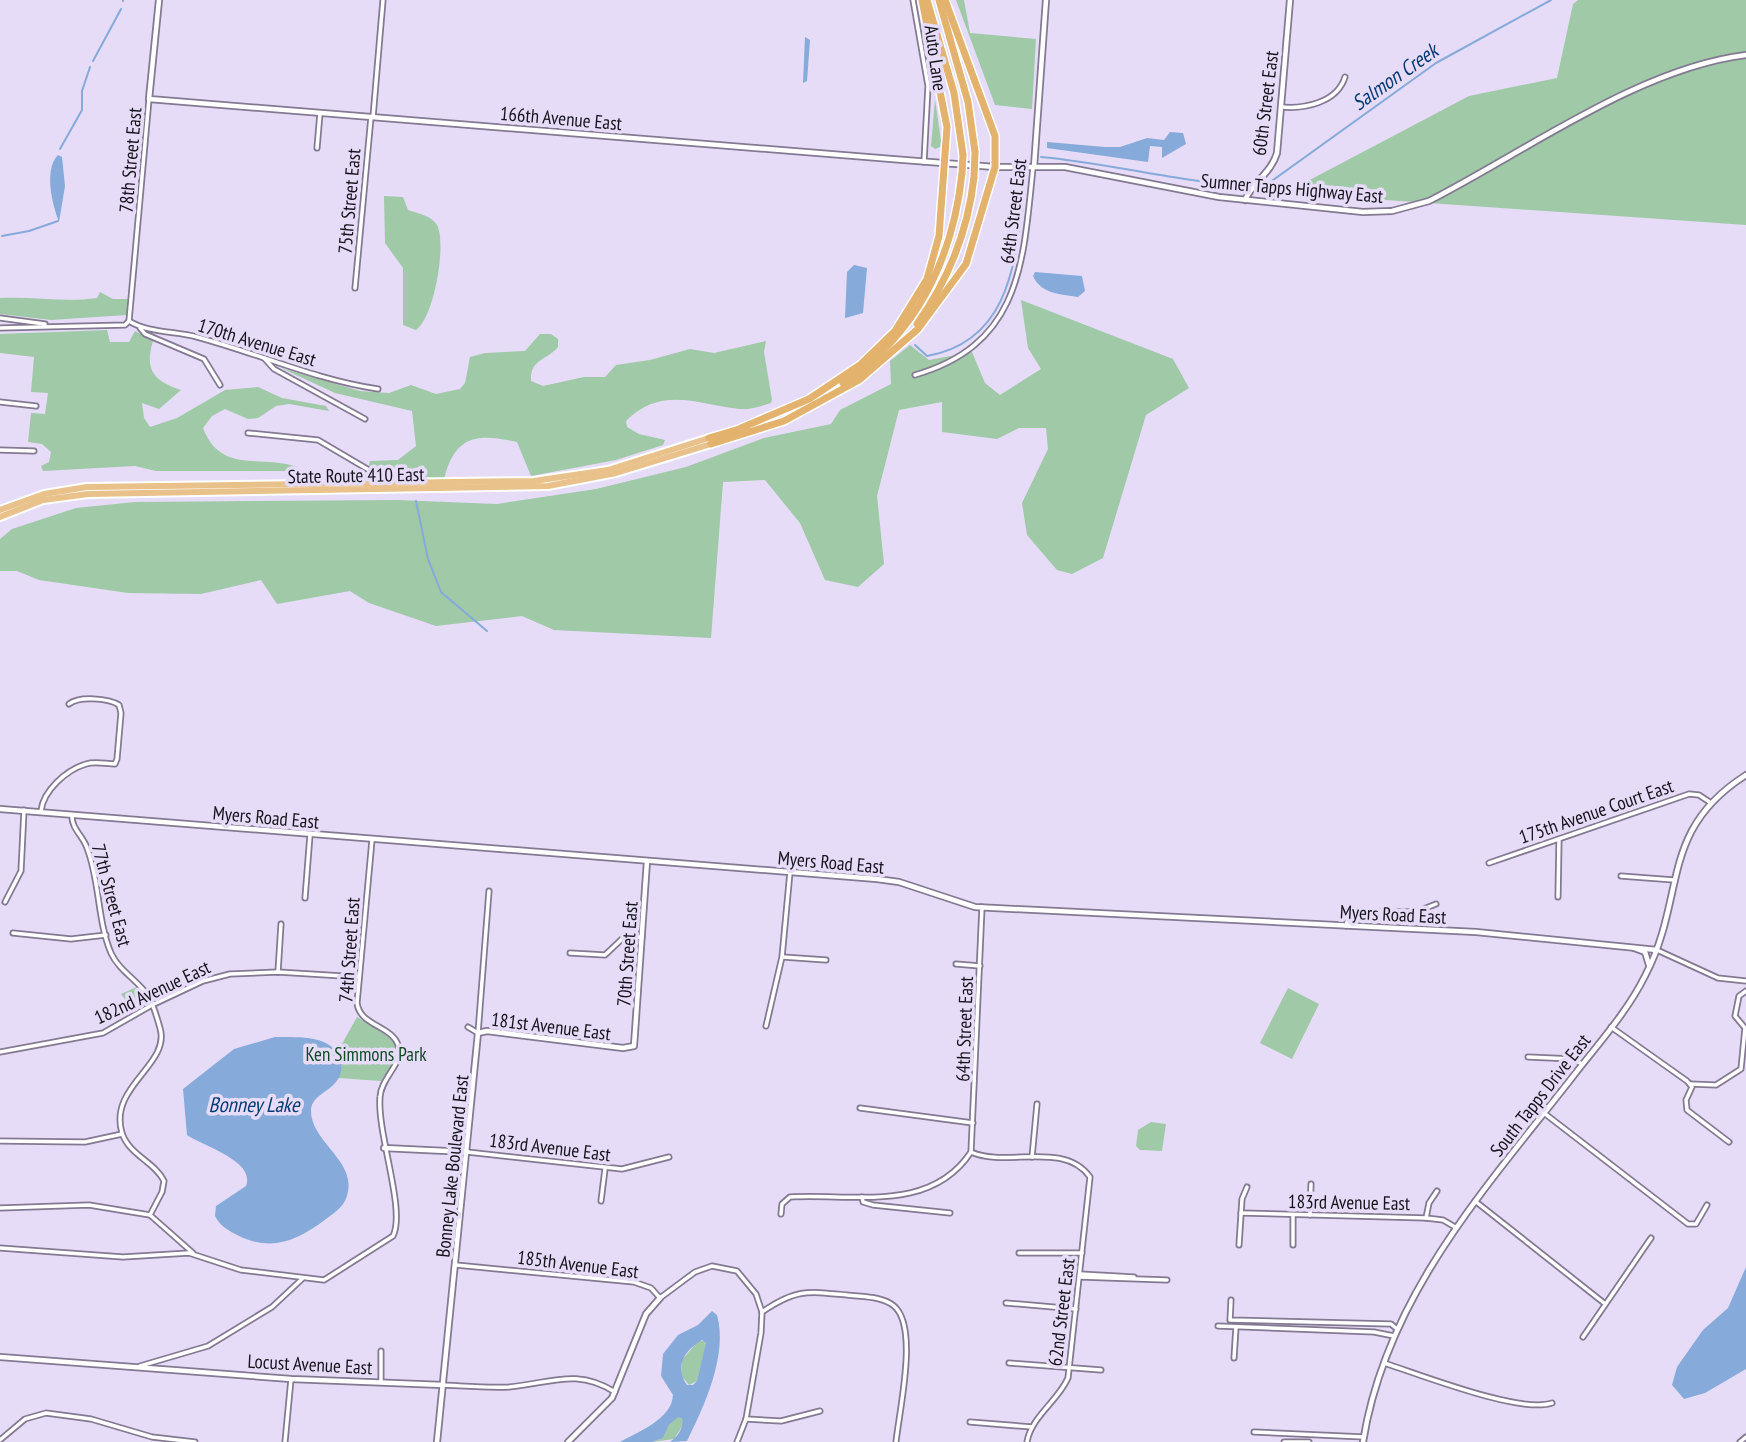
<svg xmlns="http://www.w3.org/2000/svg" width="1746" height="1442" viewBox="0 0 1746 1442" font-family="'PT Sans Narrow',sans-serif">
<rect width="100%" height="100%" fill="#e6dcf7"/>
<g fill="#9fc9a7">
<polygon points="956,0 964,0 970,33 1036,39 1032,109 995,105"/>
<polygon points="1578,0 1746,0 1746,225 1285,193 1469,96 1557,78 1573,4"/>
<polygon points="935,99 941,141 940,147 935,149 931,146"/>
<path d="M384 196 403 197 408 210C417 213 432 216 437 225 447 244 434 318 416 330L403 325V268L385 243Z"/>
<path d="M100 292 113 299H128L127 315 51 320 0 314V298C33 296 64 303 97 298Z"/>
<polygon points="1021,300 1173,359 1189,388 1146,415 1103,558 1072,574 1057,570 1027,535 1022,503 1048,449 1046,428 1019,428 997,439 942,432 942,402 899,410 877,496 884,564 858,587 825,580 800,523 765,480 723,482 711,638 554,630 522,616 436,626 369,603 350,591 277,604 261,580 201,594 128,593 39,580 17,571 0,571 0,539 12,529 76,508 135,502 397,500 497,504 596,489 686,467 764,438 831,424 840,410 891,384 890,361 910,345 929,360 972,352 985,383 1000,395 1041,369 1028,348"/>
<path d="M107 330 110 342H129L135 331 153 341C144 370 154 381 181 390L159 409 142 403 144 418 150 427 177 418 225 390 258 387 282 398 326 406 329 411 289 404 276 406 258 418 248 419 225 409 212 416 203 428C221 475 261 454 297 467L296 471H156L135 466 43 471 41 466 49 462 51 452 42 444 28 442 31 413 45 414 48 393 31 392 34 357 0 353V334Z"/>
<path d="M540 334H551L558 339V347C546 361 530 359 531 381L543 386 584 377H605L616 365 650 360 690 349 714 353 766 341 764 352 772 400 771 403C761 406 750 410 739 409 698 405 662 385 626 421L627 427 639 434 665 440 663 445 616 460 531 476 517 442C477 433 455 435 444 479L384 473 369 466 370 461 398 460 416 446 412 411 335 393 281 368 360 391 389 393 411 385 436 394 460 389 465 383 470 357 485 353 525 351Z"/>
<polygon points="137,987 148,1003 135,1013 121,994"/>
<polygon points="1288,988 1319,1004 1292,1059 1260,1043"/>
<path d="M357 1017C370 1026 403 1038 396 1058 393 1066 385 1073 381 1081L338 1078 341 1063 337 1053Z"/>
<polygon points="1151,1122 1166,1124 1162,1151 1140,1150 1136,1146 1138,1130"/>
<polygon points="698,1341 705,1341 706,1345 697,1381 689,1385 681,1375 682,1360"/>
<polygon points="678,1416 682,1417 683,1425 674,1439 652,1442 663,1438 669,1425"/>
</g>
<g fill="#86aad9" fill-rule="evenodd">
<polygon points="805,37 810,40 807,81 803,83"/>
<polygon points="1170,132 1183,133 1186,144 1162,158 1162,147 1150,146 1148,162 1047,148 1047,142 1105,147 1120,147 1147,138 1164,140"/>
<path d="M58 155 62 157 65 186 59 222C53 207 43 170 58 155Z"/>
<polygon points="854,265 867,268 863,313 845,318 847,272"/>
<path d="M1035 272 1082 276 1085 291 1078 297C1060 294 1041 294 1033 276Z"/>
<path d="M275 1037C298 1037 338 1034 341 1065 342 1072 339 1080 334 1084 326 1093 311 1097 311 1111 311 1141 354 1160 348 1191 346 1205 337 1211 326 1219 298 1240 273 1252 239 1236 229 1231 220 1226 215 1216L216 1206 246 1186C256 1161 203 1146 187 1135L183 1089 234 1049Z"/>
<polygon points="1746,1267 1746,1369 1705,1393 1684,1399 1672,1385 1677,1367 1703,1330 1728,1308"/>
<path d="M712 1311 717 1315C728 1354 705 1405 687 1441L670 1442C678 1436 684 1428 682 1418L678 1417 669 1425 663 1438 652 1442H620C638 1432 672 1419 673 1395L661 1376 663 1354 678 1335 698 1325ZM702 1340 706 1343 697 1381 693 1385H687C674 1366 685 1350 702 1340Z"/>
</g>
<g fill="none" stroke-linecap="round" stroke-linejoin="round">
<g stroke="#86aad9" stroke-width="2">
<polyline points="123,1 123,0"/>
<polyline points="93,61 121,9"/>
<polyline points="60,149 82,110 82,91 90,67"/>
<path d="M1041 157C1108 163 1173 181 1241 185"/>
<polyline points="1262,188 1436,63 1551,0"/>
<polyline points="2,236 29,231 58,221"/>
<path d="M915 345 927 356C1005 342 1014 272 1023 205"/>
<polyline points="416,501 428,559 441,592 487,631"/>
</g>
<defs>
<g id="minor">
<polyline points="913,0 928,86 924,162"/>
<path d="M1281 107C1304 109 1337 103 1345 77"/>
<polyline points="373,117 383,0"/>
<polyline points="317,148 320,113"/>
<polyline points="355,288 371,117"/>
<polyline points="0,318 45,324"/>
<path d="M129 321C148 333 175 331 197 337 257 353 316 380 378 389"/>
<polyline points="129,321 149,99"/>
<polyline points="0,328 125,325 129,321"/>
<polyline points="140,328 145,334 204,359 220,385"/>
<polyline points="264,358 274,369 365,419"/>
<path d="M915 375C1022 344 1023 262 1033 168"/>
<polyline points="0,402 36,406"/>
<polyline points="248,433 318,440 374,473"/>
<polyline points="0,450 34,451"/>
<polyline points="367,481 374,473 386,481"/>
<path d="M41 811C43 791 66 770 86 764 95 761 106 764 115 764L117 759 121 713 119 705C108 698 79 696 69 704"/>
<path d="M72 815C71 828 83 836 87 848 100 881 97 920 111 953 119 971 139 981 149 997 154 1006 157 1018 160 1028 171 1065 108 1086 122 1133 129 1155 155 1162 164 1181L162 1192 150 1215"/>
<polyline points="1489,863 1689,794 1699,795 1711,803"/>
<polyline points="1621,876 1674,880"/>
<polyline points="1558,897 1559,839"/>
<polyline points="305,898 310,835"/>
<polyline points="5,902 21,871 24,810"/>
<polyline points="1346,926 1350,911 1416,912 1436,904"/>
<polyline points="13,933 71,939 106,935"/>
<polyline points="1657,950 1718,978 1746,981"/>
<polyline points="570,953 605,955 623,938 642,937"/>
<polyline points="783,957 826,960"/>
<polyline points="956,964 980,966"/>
<polyline points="278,972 281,924"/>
<polyline points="766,1026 782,957 790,872"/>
<polyline points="468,1027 478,1033 489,891"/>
<polyline points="1611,1027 1687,1081 1692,1087 1686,1100 1687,1110 1729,1142"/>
<polyline points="0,1052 103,1033 152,1005 203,981 230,974 278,972 359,977"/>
<polyline points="1528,1057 1573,1059 1582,1064"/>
<polyline points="1690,1084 1716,1085 1741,1069 1745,1028 1735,1016 1739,996 1746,991"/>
<polyline points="860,1108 973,1123"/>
<polyline points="1544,1113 1688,1224 1696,1224 1707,1205"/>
<polyline points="0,1141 85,1142 122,1134"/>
<polyline points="467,1152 622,1169 669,1157"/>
<path d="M971 1152C1006 1168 1064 1140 1090 1177L1068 1378C1058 1401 1031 1417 1027 1442"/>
<polyline points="1032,1157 1037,1104"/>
<polyline points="862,1197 863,1202 873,1205 950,1213"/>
<polyline points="601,1201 605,1169"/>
<polyline points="1475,1201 1604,1303"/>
<polyline points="0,1208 89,1205 150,1215"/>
<polyline points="1241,1213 1426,1218 1443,1220 1455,1227"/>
<path d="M781 1214 782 1204 790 1197C852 1193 930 1214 971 1152L982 907"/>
<polyline points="150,1215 193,1253"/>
<polyline points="1293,1215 1293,1245"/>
<polyline points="1310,1215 1311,1184"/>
<polyline points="1426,1218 1429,1203 1437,1191"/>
<polyline points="1239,1245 1242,1199 1247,1187"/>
<path d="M0 1248 123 1257 189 1253 241 1270 324 1280 393 1236C406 1210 377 1134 380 1097 381 1078 403 1063 399 1048 394 1025 360 1027 357 1003L372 840"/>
<polyline points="1019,1253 1082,1253"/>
<polyline points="456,1265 634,1282 651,1288 660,1298 695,1272 712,1266 737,1271 756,1294 762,1312 761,1333 746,1419 737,1442"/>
<polyline points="1080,1274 1134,1277"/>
<polyline points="1080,1277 1167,1280"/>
<polyline points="1231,1300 1230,1320 1391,1324 1397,1329"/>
<polyline points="1006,1303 1076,1309"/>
<path d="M762 1312C796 1289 807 1291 847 1295 863 1297 882 1296 894 1306 919 1327 899 1411 896 1442"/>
<polyline points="1218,1326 1374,1332 1394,1336"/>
<polyline points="1583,1337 1651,1238"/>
<polyline points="1234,1358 1236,1327"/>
<polyline points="1009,1363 1101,1370"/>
<path d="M1384 1363C1419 1374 1520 1414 1552 1403"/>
<polyline points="140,1366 208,1346 272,1307 302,1279"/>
<polyline points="381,1382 381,1351"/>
<path d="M443 1385C465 1386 487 1388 509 1387 552 1383 576 1368 615 1392"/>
<polyline points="746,1419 781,1421 820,1411"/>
<polyline points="970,1422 1032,1427"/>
<polyline points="1254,1432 1364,1437"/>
<polyline points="0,1440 25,1419 46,1413 91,1419 152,1437 195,1442"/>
<polyline points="285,1442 291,1379"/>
<polyline points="1284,1442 1309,1442"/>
<polyline points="1740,1442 1746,1437"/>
</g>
<g id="tertiary">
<path d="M159 0 149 99 904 160 995 167H1065L1219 197 1363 212 1392 211 1429 201C1525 152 1639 68 1746 55"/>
<polyline points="1034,167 1046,0"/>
<path d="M1245 200C1253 182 1271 173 1277 153L1290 0"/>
<polyline points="0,809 877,879 899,882 975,907 1476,932 1657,950"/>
<polyline points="1634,948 1645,952 1649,965"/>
<polyline points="384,1148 467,1152"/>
<polyline points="0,1357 291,1379 443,1385"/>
<polyline points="437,1442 478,1033 487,1031 623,1048 634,1046 647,861"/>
<polyline points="568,1442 612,1398 646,1314 660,1298"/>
<path d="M1363 1442C1386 1297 1484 1190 1571 1079 1597 1045 1626 1014 1645 976 1687 896 1658 831 1746 775"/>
</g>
<g id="trunk">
<polyline points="0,510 44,494 87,487 534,481 608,470 709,438"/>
<polyline points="0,517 43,500 88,494 548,486 616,473 711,444"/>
</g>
<g id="motorway">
<polyline points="927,0 954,93 963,155"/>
<polyline points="939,0 968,102 975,152"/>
<path d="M917 324C949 279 968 232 974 177"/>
<path d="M843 383C916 335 953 259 962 173"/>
<polyline points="741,428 809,399 860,365 895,331 927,279 939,236 947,127 922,0"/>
<polyline points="709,438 746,427"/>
<polyline points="711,444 784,421 859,380 918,329 966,264 995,167 995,136 945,0"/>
</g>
</defs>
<use href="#minor" stroke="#837991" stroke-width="7"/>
<use href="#tertiary" stroke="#837991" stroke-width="8"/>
<use href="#trunk" stroke="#fff" stroke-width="10"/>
<use href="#motorway" stroke="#fff" stroke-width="10"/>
<use href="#minor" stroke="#fff" stroke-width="3.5"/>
<use href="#tertiary" stroke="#fff" stroke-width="4.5"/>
<use href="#trunk" stroke="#e8c28a" stroke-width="6"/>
<use href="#motorway" stroke="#e3b26d" stroke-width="7"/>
<defs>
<g id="motorway-bridge">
<polyline points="962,173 963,155"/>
<polyline points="974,177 975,152"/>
</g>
</defs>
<use href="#motorway-bridge" stroke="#fff" stroke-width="10" stroke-linecap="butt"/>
<use href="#motorway-bridge" stroke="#e3b26d" stroke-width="7"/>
</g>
<g text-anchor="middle" stroke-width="7" stroke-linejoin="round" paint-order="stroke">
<g font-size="19" fill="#16131c" stroke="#e6dcf7">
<text transform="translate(936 58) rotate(82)" y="7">Auto Lane</text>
<text transform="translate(1265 103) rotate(-83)" y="7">60th Street East</text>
<text transform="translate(561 118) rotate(5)" y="7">166th Avenue East</text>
<text transform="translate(130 160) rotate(-85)" y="7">78th Street East</text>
<text transform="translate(1292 188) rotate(5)" y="7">Sumner Tapps Highway East</text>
<text transform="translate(349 201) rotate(-85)" y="7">75th Street East</text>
<text transform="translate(1013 211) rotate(-83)" y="7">64th Street East</text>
<text transform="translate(257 342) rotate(17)" y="7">170th Avenue East</text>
<text transform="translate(356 475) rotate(-1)" y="7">State Route 410 East</text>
<text transform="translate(1596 811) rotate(-19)" y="7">175th Avenue Court East</text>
<text transform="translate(266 817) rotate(5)" y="7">Myers Road East</text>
<text transform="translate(831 862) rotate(5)" y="7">Myers Road East</text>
<text transform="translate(112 895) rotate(75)" y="7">77th Street East</text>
<text transform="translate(1393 914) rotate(3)" y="7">Myers Road East</text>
<text transform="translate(349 950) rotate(-86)" y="7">74th Street East</text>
<text transform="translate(627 954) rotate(-86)" y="7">70th Street East</text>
<text transform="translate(152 992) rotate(-25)" y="7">182nd Avenue East</text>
<text transform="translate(551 1026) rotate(7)" y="7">181st Avenue East</text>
<text transform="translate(964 1029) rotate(-88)" y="7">64th Street East</text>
<text transform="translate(1540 1095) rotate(-52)" y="7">South Tapps Drive East</text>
<text transform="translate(550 1147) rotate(7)" y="7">183rd Avenue East</text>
<text transform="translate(452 1166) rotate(-84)" y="7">Bonney Lake Boulevard East</text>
<text transform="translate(1349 1202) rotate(1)" y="7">183rd Avenue East</text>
<text transform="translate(578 1264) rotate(7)" y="7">185th Avenue East</text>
<text transform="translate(1061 1312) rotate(-83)" y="7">62nd Street East</text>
<text transform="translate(310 1364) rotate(3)" y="7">Locust Avenue East</text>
</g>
<g font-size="19" fill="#0f4a24" stroke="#e6dcf7">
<text x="366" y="1061">Ken Simmons Park</text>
</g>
<g font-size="21" font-style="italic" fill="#063b73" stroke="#e6dcf7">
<text transform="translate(1395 77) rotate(-35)" y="7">Salmon Creek</text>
<text x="254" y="1112">Bonney Lake</text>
</g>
</g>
</svg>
